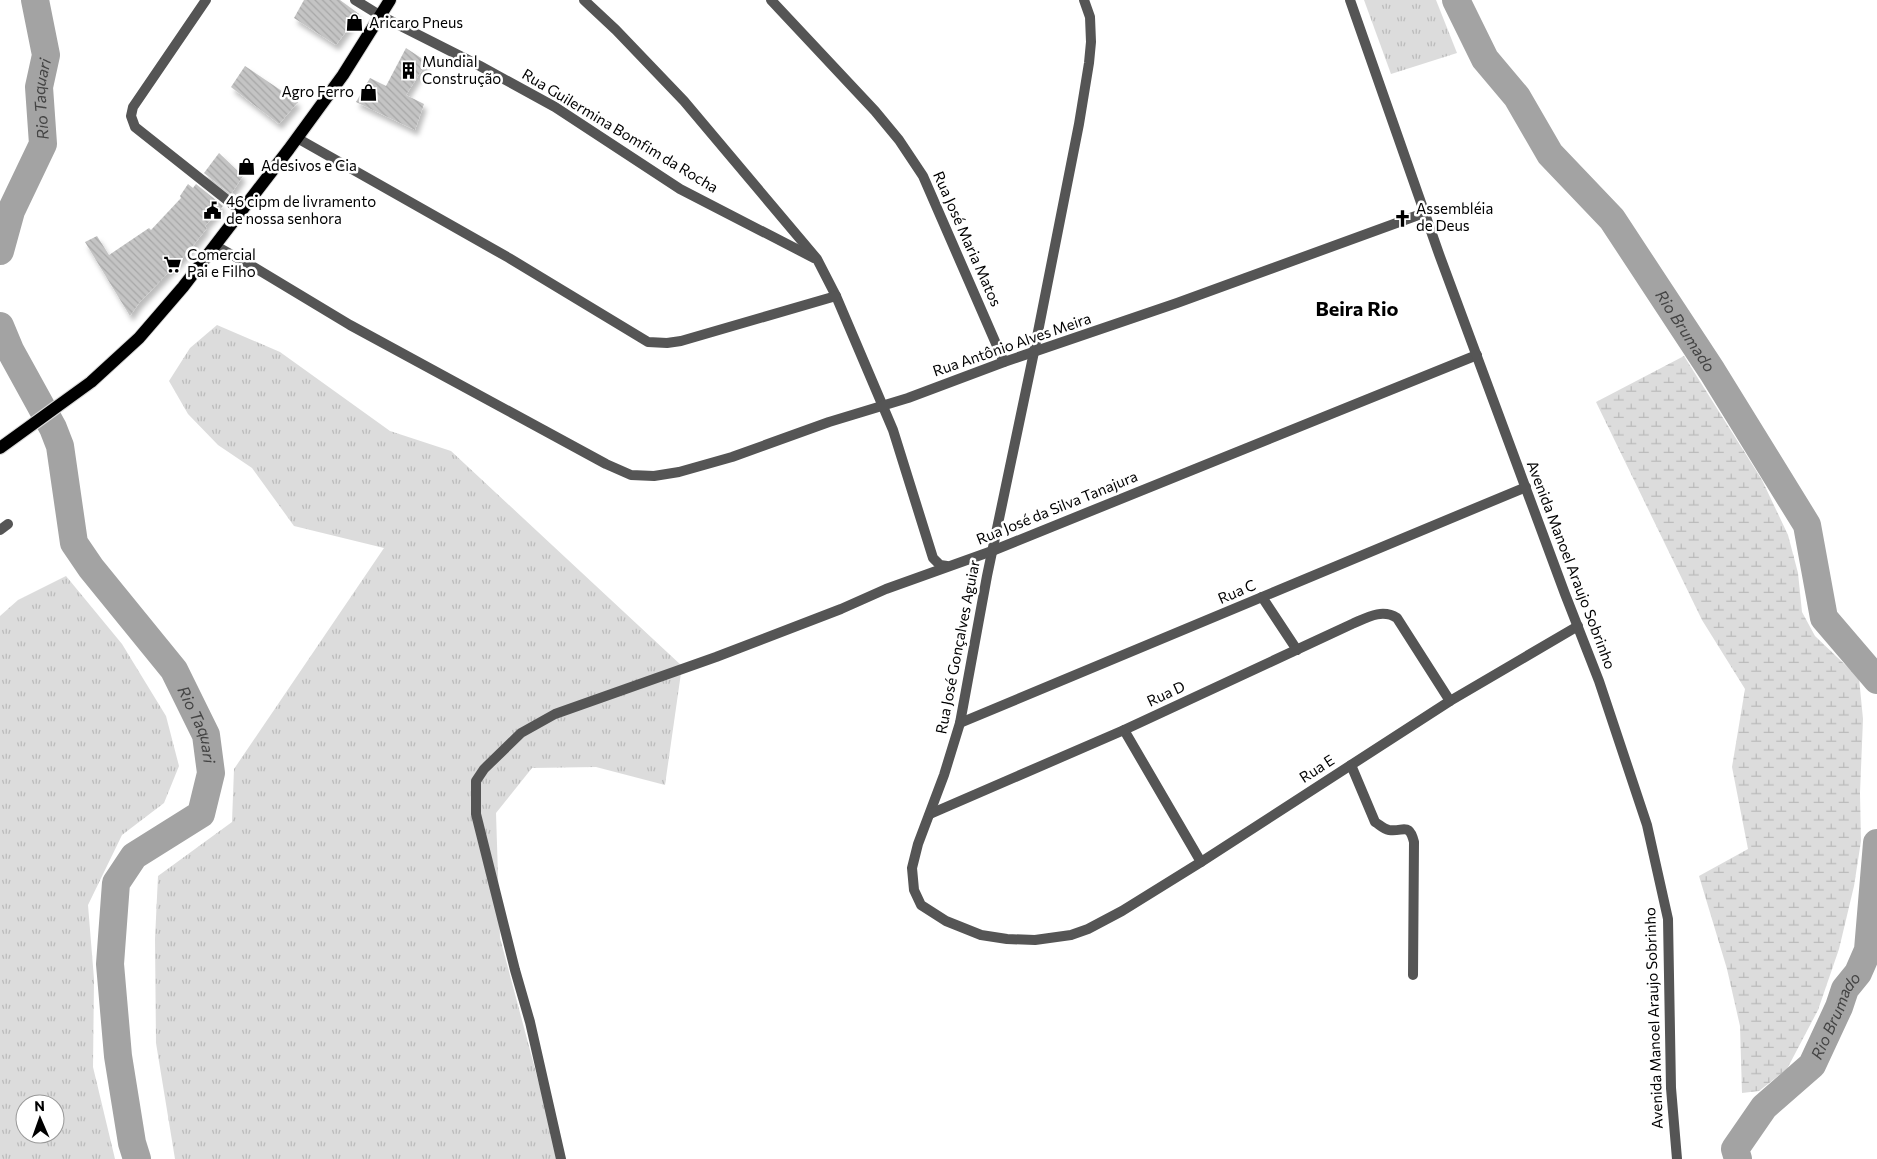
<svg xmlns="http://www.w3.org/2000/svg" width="1877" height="1159" viewBox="0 0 1877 1159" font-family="Commissioner,sans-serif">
<defs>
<pattern id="grass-tufts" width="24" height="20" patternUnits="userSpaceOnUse" patternTransform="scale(1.25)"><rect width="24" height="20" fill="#dcdcdc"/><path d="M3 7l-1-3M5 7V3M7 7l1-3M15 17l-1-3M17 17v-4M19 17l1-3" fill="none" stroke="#bbb"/></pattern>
<pattern id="wetland-marsh" width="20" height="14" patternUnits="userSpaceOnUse" patternTransform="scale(1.25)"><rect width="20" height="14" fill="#dcdcdc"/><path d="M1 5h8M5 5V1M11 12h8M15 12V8" fill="none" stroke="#bbb"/></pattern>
<pattern id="building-back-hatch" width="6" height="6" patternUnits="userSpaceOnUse" patternTransform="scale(1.25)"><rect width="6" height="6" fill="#c4c4c4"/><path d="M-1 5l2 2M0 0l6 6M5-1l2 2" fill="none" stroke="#a7a7a7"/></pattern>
<filter id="shadow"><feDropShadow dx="3" dy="5.5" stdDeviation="2.5" flood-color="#0004"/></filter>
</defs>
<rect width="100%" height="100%" fill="#fff"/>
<g fill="url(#grass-tufts)" fill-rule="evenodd">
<polygon points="1364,0 1436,0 1457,53 1391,74"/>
<polygon points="217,325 280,352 390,431 451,451 682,666 665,785 596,767 532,768 496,813 500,938 557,1151 564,1159 175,1159 156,1043 155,939 158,876 232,822 234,769 384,548 294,526 252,468 218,445 188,414 169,381 190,348"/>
<path d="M66 576 122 644 166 716 179 766 164 803 122 835 88 905 94 979 93 1067 115 1159H0V616L18 600ZM25 1104H55V1134H25Z"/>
</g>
<polygon fill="url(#wetland-marsh)" points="1684,356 1762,480 1788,535 1798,573 1802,612 1815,636 1859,678 1863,719 1860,793 1861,841 1854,886 1839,949 1818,1010 1787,1069 1759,1091 1742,1093 1740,1026 1727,969 1699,876 1748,849 1732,767 1745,689 1702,620 1596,402"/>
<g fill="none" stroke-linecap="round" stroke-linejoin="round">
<g stroke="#a3a3a3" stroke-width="28">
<path id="s1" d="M1456 0 1485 59 1517 97 1550 154 1612 219 1712 371 1807 525 1824 618 1877 680"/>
<path id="s2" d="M0 251 11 211 43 144 39 87 46 55 35 0"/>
<path id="s3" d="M0 326 10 350 53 428 60 446 74 543 91 568 174 670 206 735 211 773 201 814 134 856 116 883 110 964 118 1056 132 1143 137 1159"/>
<path id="s4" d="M1738 1159 1735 1149 1764 1107 1812 1065 1839 1007 1845 989 1858 973 1868 950 1877 843"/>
</g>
</g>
<g fill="url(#building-back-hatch)" filter="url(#shadow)">
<polygon points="304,0 340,0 359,14 336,45 294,18"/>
<polygon points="406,48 427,62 406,95 424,104 415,130 356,102 370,78 386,86"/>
<polygon points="245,66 298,102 279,124 231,87"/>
<polygon points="219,153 243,176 231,194 204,173"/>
<polygon points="188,184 193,188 196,184 223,206 205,226 207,228 188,252 139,303 130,316 85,242 97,236 109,255 149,228 151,230 181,198 180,196"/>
</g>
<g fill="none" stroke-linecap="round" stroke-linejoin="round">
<defs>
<polyline id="primary" points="0,448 91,382 139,338 183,287 289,149 343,75 390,0"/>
</defs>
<use href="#primary" stroke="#dbdbdb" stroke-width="14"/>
<g stroke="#555" stroke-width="10">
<polyline points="206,0 133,107 131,116 135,127 241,211"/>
<polyline points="355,0 381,16 480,66 555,107 680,189 814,258"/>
<polyline points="584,0 616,30 684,101 817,259 836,296 893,430 933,558 940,565 947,566"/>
<polyline points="771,0 875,111 899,140 923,176 1004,362"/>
<polyline points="1084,0 1090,17 1091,42 1089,63 1079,124 1034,352 987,576 960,723 944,775 918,844 912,868 914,890 921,905 946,921 981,935 1007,939 1035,940 1071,935 1088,929 1122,911 1201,862 1450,701 1578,626"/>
<polyline points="297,138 509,258 648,342 667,343 681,341 836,296"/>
<polyline points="216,246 252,266 350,325 606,464 631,475 654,476 679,472 732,457 829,422 908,398 1004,362 1177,303 1424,213"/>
<polyline points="0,530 8,524"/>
<polyline points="1262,597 1297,650"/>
<polyline points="960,723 1526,487"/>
<polyline points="1124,730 1201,862"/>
<path d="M1351 765 1375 822C1380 825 1383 829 1389 830 1404 832 1409 822 1414 842L1413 975"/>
<path d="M930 814 1124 730 1352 624C1366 618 1382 608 1397 618L1450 701"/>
<polyline points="561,1159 530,1022 515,970 476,814 476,781 484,769 521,733 555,714 716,657 841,609 886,589 992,551 1477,355"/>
</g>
<polyline stroke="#555" stroke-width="10" points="1350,0 1439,254 1565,594 1599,681 1647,825 1668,919 1671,1088 1677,1159"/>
<use href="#primary" stroke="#000" stroke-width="12"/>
</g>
<defs>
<symbol id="shop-bare" viewBox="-9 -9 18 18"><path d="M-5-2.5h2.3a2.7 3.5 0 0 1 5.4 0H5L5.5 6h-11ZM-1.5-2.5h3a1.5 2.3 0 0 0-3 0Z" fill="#000" stroke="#fff" stroke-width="2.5" paint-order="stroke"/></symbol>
<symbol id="building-bare" viewBox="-9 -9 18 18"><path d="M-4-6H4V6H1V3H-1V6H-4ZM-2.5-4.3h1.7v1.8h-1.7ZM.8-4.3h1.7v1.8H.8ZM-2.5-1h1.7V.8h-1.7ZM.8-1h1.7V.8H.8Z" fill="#000" stroke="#fff" stroke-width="2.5" paint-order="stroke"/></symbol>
<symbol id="civic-bare" viewBox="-9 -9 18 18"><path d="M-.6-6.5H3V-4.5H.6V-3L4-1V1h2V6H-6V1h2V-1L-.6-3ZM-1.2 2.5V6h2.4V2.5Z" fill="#000" stroke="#fff" stroke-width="2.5" paint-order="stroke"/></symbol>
<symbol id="church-bare" viewBox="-9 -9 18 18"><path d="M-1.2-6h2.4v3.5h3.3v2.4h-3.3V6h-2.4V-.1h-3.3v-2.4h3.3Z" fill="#000" stroke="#fff" stroke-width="2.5" paint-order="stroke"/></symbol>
<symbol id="supermarket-bare" viewBox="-9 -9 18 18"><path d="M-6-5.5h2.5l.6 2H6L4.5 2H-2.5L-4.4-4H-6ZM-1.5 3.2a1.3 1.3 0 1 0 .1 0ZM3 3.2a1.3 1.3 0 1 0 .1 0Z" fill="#000" stroke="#fff" stroke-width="2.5" paint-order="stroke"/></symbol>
</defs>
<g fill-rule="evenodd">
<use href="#shop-bare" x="342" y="10" width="25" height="25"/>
<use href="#building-bare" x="396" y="58" width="25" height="25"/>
<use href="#shop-bare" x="356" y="80" width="25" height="25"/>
<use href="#shop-bare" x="234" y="154" width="25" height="25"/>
<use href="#civic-bare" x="200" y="198" width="25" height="25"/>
<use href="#church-bare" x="1390" y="206" width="25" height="25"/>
<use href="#supermarket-bare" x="160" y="252" width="25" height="25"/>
</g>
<g text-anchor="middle" stroke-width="5" stroke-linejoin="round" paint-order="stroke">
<g font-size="15" fill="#000" stroke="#fff" text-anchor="start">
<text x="369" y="28">Aricaro Pneus</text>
<text x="422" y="67">Mundial<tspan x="422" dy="17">Construção</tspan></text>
<text x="354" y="97" text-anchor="end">Agro Ferro</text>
<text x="261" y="171">Adesivos e Cia</text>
<text x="226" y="207">46 cipm de livramento<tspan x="226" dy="17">de nossa senhora</tspan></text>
<text x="1416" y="214">Assembléia<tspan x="1416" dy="17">de Deus</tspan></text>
<text x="187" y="260">Comercial<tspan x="187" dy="17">Pai e Filho</tspan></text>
</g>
<g font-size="15" fill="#000" stroke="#fff">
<text transform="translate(620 131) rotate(31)" y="5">Rua Guilermina Bomfim da Rocha</text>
<text transform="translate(967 239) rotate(66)" y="5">Rua José Maria Matos</text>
<text transform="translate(1012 345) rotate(-19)" y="5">Rua Antônio Alves Meira</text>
<text transform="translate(1057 508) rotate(-22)" y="5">Rua José da Silva Tanajura</text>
<text transform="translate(1571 565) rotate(69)" y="5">Avenida Manoel Araujo Sobrinho</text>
<text transform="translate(1237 592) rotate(-23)" y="5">Rua C</text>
<text transform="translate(958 647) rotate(-79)" y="5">Rua José Gonçalves Aguiar</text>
<text transform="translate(1166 694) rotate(-25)" y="5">Rua D</text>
<text transform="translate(1317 769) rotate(-33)" y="5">Rua E</text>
<text transform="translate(1654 1018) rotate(-92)" y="5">Avenida Manoel Araujo Sobrinho</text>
</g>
<g font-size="16" font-style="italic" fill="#444" stroke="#fff">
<text dy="6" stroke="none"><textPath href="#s2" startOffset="161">Rio Taquari</textPath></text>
<text dy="6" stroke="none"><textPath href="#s1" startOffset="405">Rio Brumado</textPath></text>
<text dy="6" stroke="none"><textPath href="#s3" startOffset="454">Rio Taquari</textPath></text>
<text dy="6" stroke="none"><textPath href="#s4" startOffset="180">Rio Brumado</textPath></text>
</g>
<g font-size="20" font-weight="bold" fill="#000" stroke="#fff">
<text x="1357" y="316">Beira Rio</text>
</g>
</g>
<g transform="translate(40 1119) rotate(358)"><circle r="24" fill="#ffffff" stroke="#999999"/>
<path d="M0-4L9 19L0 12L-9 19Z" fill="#000000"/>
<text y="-8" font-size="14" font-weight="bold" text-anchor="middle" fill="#000000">N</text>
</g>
</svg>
